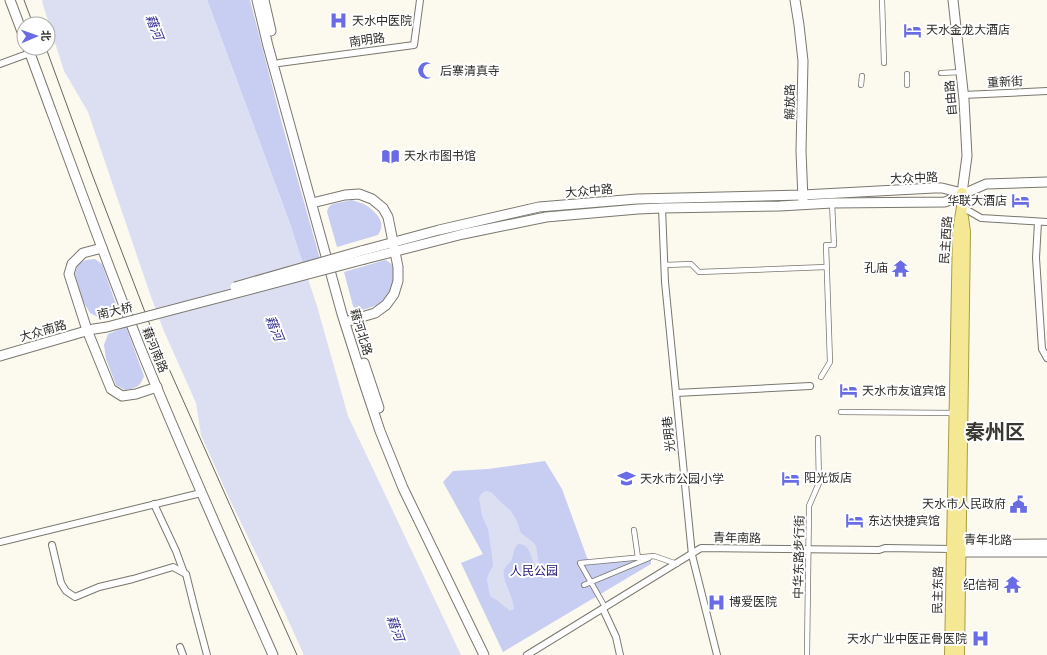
<svg xmlns="http://www.w3.org/2000/svg" width="1047" height="655" viewBox="0 0 1047 655" font-family="'Work Sans','Noto Sans SC',sans-serif">
<rect width="100%" height="100%" fill="#fcfaef"/>
<g fill="#c8cdf2">
<polygon points="207,0 250,0 281,120 320,259 303,264 289,221"/>
<path d="M352 200C357 202 363 203 367 206 377 213 387 223 378 235L337 247 327 212C328 208 329 206 333 204Z"/>
<polygon points="95,259 102,264 119,313 100,318 90,313 83,301 75,274 78,264 86,260"/>
<path d="M385 260C404 267 392 292 382 302 379 305 362 311 358 310 355 309 355 308 353 306L344 272Z"/>
<path d="M126 327 144 376C140 387 136 388 125 390L116 385 106 359 104 345 108 334Z"/>
<polygon points="545,461 562,489 589,563 651,557 651,564 503,652 461,563 483,554 443,482 453,471 488,469"/>
</g>
<g fill="#dcdff2">
<polygon points="42,0 207,0 289,221 317,306 348,416 461,655 304,655 284,611 230,500 201,435 196,403 163,329 149,291 88,112 64,71 43,5"/>
<path d="M485 491 491 492 503 504 511 511 516 519 521 533 533 542 536 546 539 564 538 568C529 561 533 544 518 544 513 549 514 555 511 561 509 565 505 566 504 570 501 579 514 597 514 609L510 611 498 601 490 596 487 580 488 575 493 566 492 556 488 529 482 516 479 498 481 494Z"/>
</g>
<g fill="none" stroke-linecap="round" stroke-linejoin="round">
<defs>
<g id="pedestrian">
<polyline points="882,0 884,63"/>
<polyline points="941,73 961,72"/>
<polyline points="861,85 862,76"/>
<polyline points="907,85 907,74"/>
<polyline points="665,265 691,264 699,272 826,267"/>
<polyline points="821,377 830,362 826,245 834,245 832,203"/>
<polyline points="841,412 955,413"/>
<polyline points="634,530 638,558"/>
<polyline points="584,585 649,558"/>
<polyline points="605,607 580,563 654,556 677,564"/>
<polyline points="807,654 809,506 819,483 818,438"/>
</g>
<g id="minor">
<polyline points="279,63 414,45 420,0"/>
<polyline points="0,64 30,53"/>
<polyline points="963,95 1047,91"/>
<polyline points="962,207 981,218 1047,222"/>
<polyline points="662,208 665,282 692,555 717,655"/>
<polyline points="1038,222 1036,258 1042,349 1047,358"/>
<polyline points="676,393 810,386"/>
<polyline points="154,504 176,551 184,573"/>
<polyline points="0,542 201,493"/>
<polyline points="52,545 61,583 66,591 75,597 99,587 133,579 173,567 186,574 195,610 207,655"/>
<polyline points="603,609 616,637 620,655"/>
<polyline points="180,647 183,655"/>
<polyline points="527,655 701,548 879,550 885,548 952,549"/>
</g>
<g id="secondary">
<polyline points="10,0 24,37"/>
<polyline points="257,0 268,46 342,314 364,383 380,431 403,488 484,655"/>
<polyline points="264,0 271,31"/>
<polyline points="795,0 799,25 803,61 801,151 803,200"/>
<polyline points="953,0 964,100 967,156 962,193"/>
<path d="M28 48C65 148 101 248 140 347 182 451 228 553 273 655"/>
<polyline points="312,203 345,195 359,194 372,199 383,208 388,217 398,267 398,281 394,294 386,305 375,313 345,322"/>
<polyline points="102,248 83,253 72,264 69,274 87,330 111,389 122,396 136,394 157,387"/>
<polyline points="361,251 439,230 539,207 637,199 803,195 934,188 942,188 962,193"/>
<polyline points="365,259 463,234 546,217 638,209 662,208 780,206 832,203 945,202 986,184 1047,182"/>
<polyline points="0,356 93,329"/>
<polyline points="364,363 379,408"/>
<polyline points="955,548 961,545 1047,544"/>
<polyline points="955,550 961,552 1047,552"/>
</g>
<g id="primary">
<polyline points="950,655 958,231 962,207 962,193"/>
<polyline points="959,655 965,232 963,217"/>
</g>
</defs>
<use href="#pedestrian" stroke="#79776e" stroke-width="6"/>
<use href="#minor" stroke="#79776e" stroke-width="8"/>
<use href="#secondary" stroke="#79776e" stroke-width="11"/>
<use href="#primary" stroke="#a99c41" stroke-width="12"/>
<use href="#pedestrian" stroke="#fff" stroke-width="4.5"/>
<use href="#minor" stroke="#fff" stroke-width="6"/>
<use href="#secondary" stroke="#fff" stroke-width="9"/>
<use href="#primary" stroke="#f4e895" stroke-width="10"/>
<g stroke="#676660" stroke-width="1">
<polyline points="24,0 33,24"/>
<polyline points="46,48 92,174 153,333 297,655"/>
</g>
<defs>
<g id="secondary-bridge">
<polyline points="235,287 361,251"/>
<polyline points="94,329 107,327 365,259"/>
</g>
</defs>
<use href="#secondary-bridge" stroke="#79776e" stroke-width="11" stroke-linecap="butt"/>
<use href="#secondary-bridge" stroke="#fff" stroke-width="9"/>
</g>
<defs>
<symbol id="hospital-bare" viewBox="-9 -9 18 18"><path d="M-5-5h3v3.5h4V-5h3V5h-3V1.5h-4V5h-3Z" fill="#6a6ce5" stroke="#fff" stroke-width="2.5" paint-order="stroke"/></symbol>
<symbol id="hotel-bare" viewBox="-9 -9 18 18"><path d="M-6-4.5h1.5V1H6V5H4.5V3h-9V5H-6ZM-4 0a1.8 1.8 0 1 1 3.6 0ZM.5 0V-2.5h3Q6-2.5 6 0Z" fill="#6a6ce5" stroke="#fff" stroke-width="2.5" paint-order="stroke"/></symbol>
<symbol id="mosque-bare" viewBox="-9 -9 18 18"><path d="M3.5-4.9A6 6 0 1 0 3.5 4.9A5 5 0 1 1 3.5-4.9Z" fill="#6a6ce5" stroke="#fff" stroke-width="2.5" paint-order="stroke"/></symbol>
<symbol id="library-bare" viewBox="-9 -9 18 18"><path d="M-6-4Q-3-5.5-.7-3.5V5Q-3 3-6 4ZM6-4Q3-5.5 .7-3.5V5Q3 3 6 4Z" fill="#6a6ce5" stroke="#fff" stroke-width="2.5" paint-order="stroke"/></symbol>
<symbol id="temple-bare" viewBox="-9 -9 18 18"><path d="M0-6L5-2H3V0L6.5 2.5H4V6H1.5V3h-3V6H-4V2.5H-6.5L-3 0V-2H-5Z" fill="#6a6ce5" stroke="#fff" stroke-width="2.5" paint-order="stroke"/></symbol>
<symbol id="school-bare" viewBox="-9 -9 18 18"><path d="M0-5L7-2L0 1L-7-2ZM-4 1L0 2.5L4 1V4Q0 6-4 4Z" fill="#6a6ce5" stroke="#fff" stroke-width="2.5" paint-order="stroke"/></symbol>
<symbol id="civic-bare" viewBox="-9 -9 18 18"><path d="M-.6-6.5H3V-4.5H.6V-3L4-1V1h2V6H-6V1h2V-1L-.6-3ZM-1.2 2.5V6h2.4V2.5Z" fill="#6a6ce5" stroke="#fff" stroke-width="2.5" paint-order="stroke"/></symbol>
</defs>
<g fill-rule="evenodd">
<use href="#hospital-bare" x="326" y="8" width="25" height="25"/>
<use href="#hotel-bare" x="900" y="18" width="25" height="25"/>
<use href="#mosque-bare" x="414" y="58" width="25" height="25"/>
<use href="#library-bare" x="378" y="144" width="25" height="25"/>
<use href="#hotel-bare" x="1008" y="188" width="25" height="25"/>
<use href="#temple-bare" x="888" y="256" width="25" height="25"/>
<use href="#hotel-bare" x="836" y="378" width="25" height="25"/>
<use href="#hotel-bare" x="778" y="466" width="25" height="25"/>
<use href="#school-bare" x="614" y="466" width="25" height="25"/>
<use href="#civic-bare" x="1006" y="492" width="25" height="25"/>
<use href="#hotel-bare" x="842" y="508" width="25" height="25"/>
<use href="#temple-bare" x="1000" y="572" width="25" height="25"/>
<use href="#hospital-bare" x="704" y="590" width="25" height="25"/>
<use href="#hospital-bare" x="968" y="626" width="25" height="25"/>
</g>
<g text-anchor="middle" stroke-width="4" stroke-linejoin="round" paint-order="stroke">
<g font-size="12" fill="#2d2c28" stroke="#fff" text-anchor="start">
<text x="352" y="25">天水中医院</text>
<text x="926" y="34">天水金龙大酒店</text>
<text x="440" y="75">后寨清真寺</text>
<text x="404" y="160">天水市图书馆</text>
<text x="1007" y="205" text-anchor="end">华联大酒店</text>
<text x="888" y="272" text-anchor="end">孔庙</text>
<text x="862" y="395">天水市友谊宾馆</text>
<text x="804" y="482">阳光饭店</text>
<text x="640" y="483">天水市公园小学</text>
<text x="1006" y="508" text-anchor="end">天水市人民政府</text>
<text x="868" y="525">东达快捷宾馆</text>
<text x="999" y="589" text-anchor="end">纪信祠</text>
<text x="729" y="606">博爱医院</text>
<text x="967" y="643" text-anchor="end">天水广业中医正骨医院</text>
</g>
<g font-size="12" fill="#2d2c28" stroke="#fff">
<text transform="translate(367 40) rotate(-8)" y="4">南明路</text>
<text transform="translate(1005 82) rotate(-3)" y="4">重新街</text>
<text transform="translate(951 98) rotate(-95)" y="4">自由路</text>
<text transform="translate(790 102) rotate(-89)" y="4">解放路</text>
<text transform="translate(914 178) rotate(-2)" y="4">大众中路</text>
<text transform="translate(589 191) rotate(-5)" y="4">大众中路</text>
<text transform="translate(946 240) rotate(-86)" y="4">民主西路</text>
<text transform="translate(115 311) rotate(-13)" y="4">南大桥</text>
<text transform="translate(43 331) rotate(-16)" y="4">大众南路</text>
<text transform="translate(361 332) rotate(73)" y="4">藉河北路</text>
<text transform="translate(155 350) rotate(68)" y="4">藉河南路</text>
<text transform="translate(669 434) rotate(-96)" y="4">光明巷</text>
<text transform="translate(737 538) rotate(1)" y="4">青年南路</text>
<text transform="translate(988 540) rotate(1)" y="4">青年北路</text>
<text transform="translate(799 557) rotate(-89)" y="4">中华东路步行街</text>
<text transform="translate(938 590) rotate(-89)" y="4">民主东路</text>
</g>
<g font-size="12" fill="#251479" stroke="#fff">
<text x="534" y="575">人民公园</text>
</g>
<g font-size="13" font-style="italic" fill="#383296" stroke="#fff">
<text transform="translate(155 27) rotate(68)" y="5">藉河</text>
<text transform="translate(275 328) rotate(67)" y="5">藉河</text>
<text transform="translate(396 628) rotate(70)" y="5">藉河</text>
</g>
<g font-size="20" font-weight="bold" fill="#393830" stroke="#fff">
<text x="995" y="439">秦州区</text>
</g>
</g>
<g transform="translate(36 36) rotate(88)"><circle r="19" fill="#ffffff" stroke="#ababa9"/>
<path d="M0-3L7 15L0 10L-7 15Z" fill="#6a6ce5"/>
<text y="-6" font-size="11" font-weight="bold" text-anchor="middle" fill="#2d2c28">北</text>
</g>
</svg>
